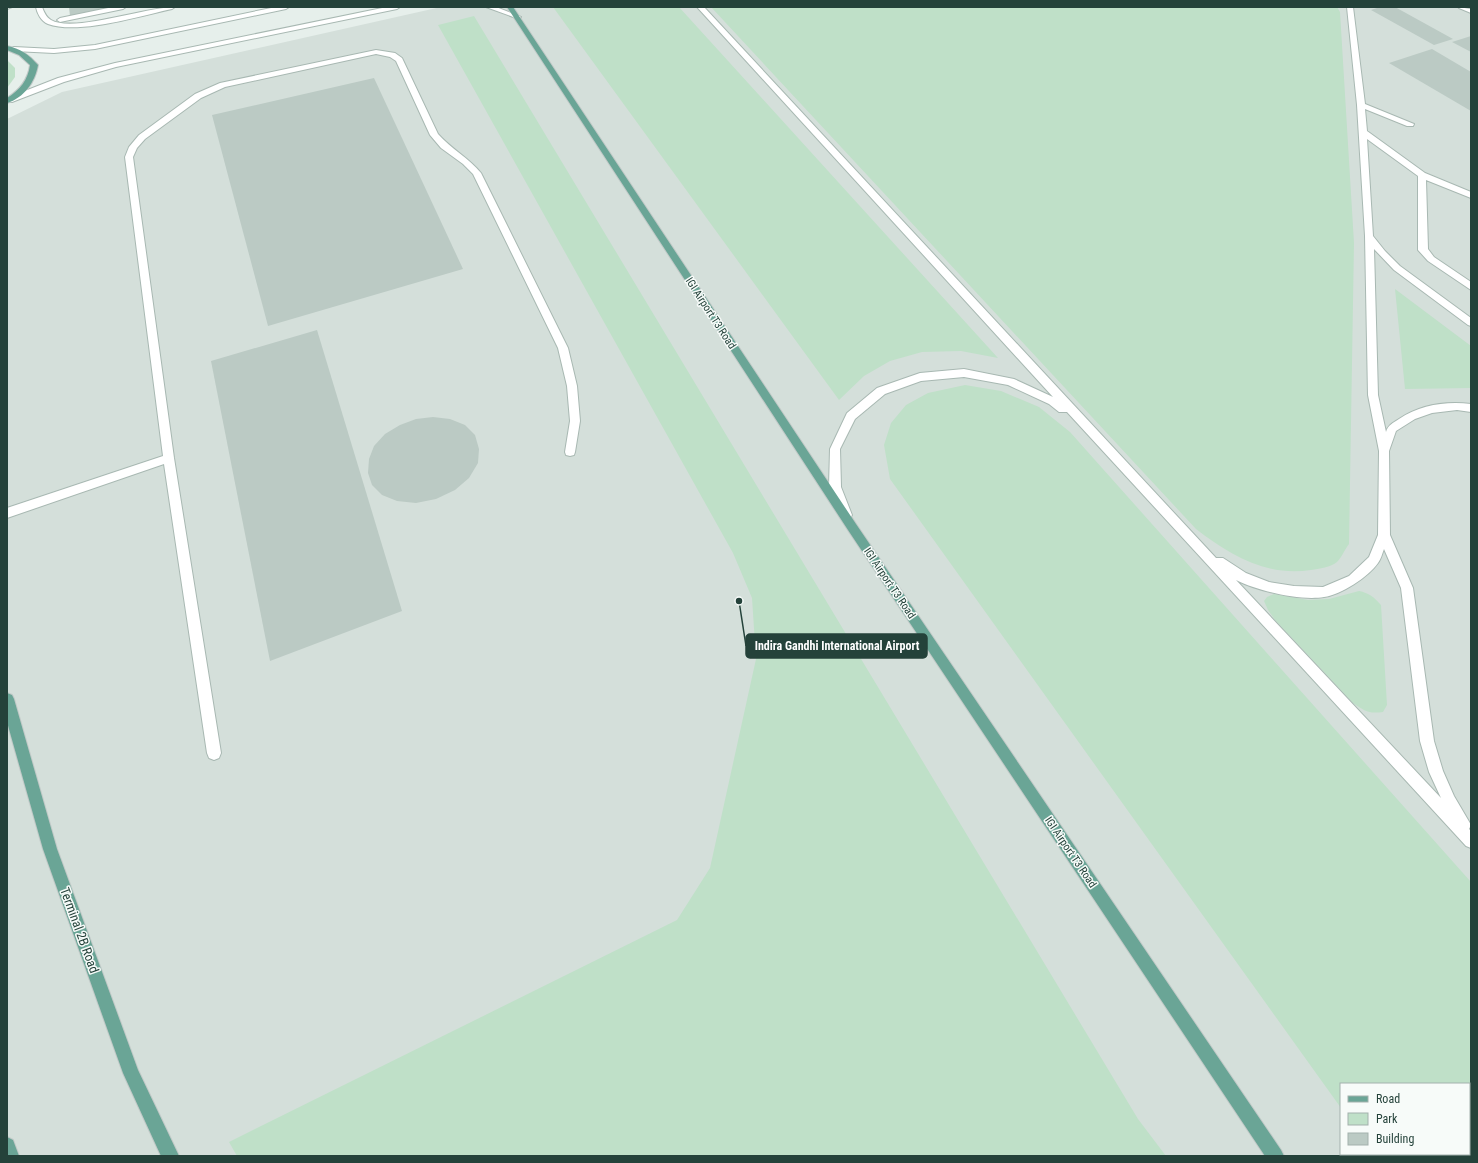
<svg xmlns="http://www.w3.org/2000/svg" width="1478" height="1163" viewBox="0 0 1478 1163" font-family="'Roboto Condensed',sans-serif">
<rect width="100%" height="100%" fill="#e6efeb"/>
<path fill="#d4dfda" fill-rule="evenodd" d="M441 7H1471V1156H7V119L62 92ZM1341 1084H1469V1154H1341Z"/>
<g fill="#bfe0c8">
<polygon points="553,7 679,7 998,358 961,351 922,352 890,361 864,376 839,400"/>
<path d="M711 7H1337L1340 12 1354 243 1349 544C1345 549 1342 557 1337 562 1331 567 1319 569 1311 570 1266 577 1230 555 1196 529Z"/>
<polygon points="474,16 1138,1119 1166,1156 237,1156 229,1142 677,920 710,868 756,659 752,598 733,553 438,25"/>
<polygon points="7,60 15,68 15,77 7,88"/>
<polygon points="1395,289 1471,346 1471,388 1405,389"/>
<polygon points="965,385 1001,391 1039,407 1070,432 1471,882 1471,1156 1376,1156 1374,1154 1469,1154 1469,1084 1341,1084 1341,1108 890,479 884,445 891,423 906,405 928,393"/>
<path d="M1359 591C1369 593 1374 597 1381 605L1387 705 1383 712C1368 714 1365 711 1353 703L1275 620 1268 610 1264 601 1267 597 1274 594 1308 600 1329 599Z"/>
</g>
<g fill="#bbcac4">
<polygon points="69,7 112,7 112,8 70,16"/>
<polygon points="1380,7 1395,7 1453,39 1434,45 1371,10"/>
<polygon points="1471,36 1471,52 1452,42"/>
<polygon points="1432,49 1471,72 1471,111 1389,63"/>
<polygon points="374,78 463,269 268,326 212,115"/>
<polygon points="317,330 402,611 270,661 211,361"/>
<polygon points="433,417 450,419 465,425 475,435 479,449 478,463 469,478 455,490 436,499 416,503 397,501 382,495 372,485 368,473 369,459 374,446 385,434 400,425 416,419"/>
</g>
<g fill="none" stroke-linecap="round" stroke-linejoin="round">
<defs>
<g id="minor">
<polygon points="7,7 12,7 7,9"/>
<path d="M36 7H42C44 12 46 17 51 20 73 33 147 7 175 7L172 9C140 16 78 35 48 24 41 21 37 13 36 7Z"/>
<polygon points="113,7 126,7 123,9 60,22 57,20 60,18"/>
<polygon points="276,7 289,7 286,9 95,49 54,53 14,51 10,49 14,47 54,49 95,45"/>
<polygon points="387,7 400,7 397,9 116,67 64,82 12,102 7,102 7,98 58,78 115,63"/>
<polygon points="486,7 496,7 521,17 516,18"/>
<path d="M697 7H704L1216 558H1223L1246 573 1269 582 1294 586 1323 587 1349 576 1369 557 1378 535 1379 451 1368 395 1365 236 1357 105 1347 7H1353L1365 104 1414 124 1413 126H1407L1365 109 1367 131 1425 173 1471 192V198L1426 180 1428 249 1434 257 1471 282V290L1428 261 1418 250V176L1367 139 1373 236 1385 251 1400 266 1471 318V326L1468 325 1394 270 1374 249 1378 395 1386 432C1388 425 1393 423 1399 419 1420 405 1446 401 1471 404V412L1457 410 1432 413 1415 419 1396 431 1389 451 1390 535 1413 588 1434 741 1443 771 1454 796 1471 825 1469 829 1471 831V848L1466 846 1067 412H1059L1049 404 1008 385 964 377 921 381 885 394 855 419 840 449 841 487 852 515 850 518 846 520 842 518 829 487 830 449 847 413 877 388 920 373 964 369 1014 379 1053 397ZM1384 549 1401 588 1420 741 1429 772 1441 798 1236 580C1258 591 1300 601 1324 597 1341 595 1368 577 1378 563 1381 559 1382 554 1384 549Z"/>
<polygon points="1458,7 1471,9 1471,13 1459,8"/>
<path d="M376 50 395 53 402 58 438 134C451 149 469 158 481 173L568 348 577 386 580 421 575 452 574 455 570 456 566 455 565 452 570 421 567 386 558 348 473 174 463 164 441 148 430 135 396 61 390 57 376 54 225 87 201 98 145 139 137 148 133 157 174 458 221 753 219 758 214 760 209 758 207 753 164 464 7 518V508L163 456 125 157 129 147 139 135 195 94 220 83Z"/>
</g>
<g id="major">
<polygon points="507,7 513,7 856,524 1281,1150 1284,1156 1265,1156 848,530"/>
<path d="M7 46C20 48 29 55 38 65 35 82 24 98 7 103V98C20 90 28 80 30 65L19 55 7 50Z"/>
<polygon points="7,693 12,695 14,699 57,849 138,1070 179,1156 161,1156 123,1073 43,849 7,722"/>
<polygon points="7,1137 13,1140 19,1156 7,1156"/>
</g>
</defs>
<use href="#minor" stroke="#a8b8b2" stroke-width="2"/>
<use href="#major" stroke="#c2cac8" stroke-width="2"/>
<use href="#minor" fill="#fff" fill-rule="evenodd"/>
<use href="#major" fill="#6aa596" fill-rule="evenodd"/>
</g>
<g text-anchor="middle" stroke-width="3" stroke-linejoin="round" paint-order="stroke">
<g font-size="11" fill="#24423a" stroke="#f7fbf9">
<text transform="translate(711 313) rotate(57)" y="4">IGI Airport T3 Road</text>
<text transform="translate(890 583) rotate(56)" y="4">IGI Airport T3 Road</text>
<text transform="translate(1071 852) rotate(56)" y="4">IGI Airport T3 Road</text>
</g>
<g font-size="13" fill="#24423a" stroke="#f7fbf9">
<text transform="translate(80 930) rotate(70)" y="5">Terminal 2B Road</text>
</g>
</g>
<path fill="none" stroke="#24423a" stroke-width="1.5" d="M739 601L746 646"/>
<circle fill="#24423a" stroke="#f7fbf9" stroke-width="1.5" cx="739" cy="601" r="4"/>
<rect fill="#24423a" stroke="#24423a" stroke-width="1.5" x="746" y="634" width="181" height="24" rx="4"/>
<g font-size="12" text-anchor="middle" font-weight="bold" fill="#fff">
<text x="837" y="650">Indira Gandhi International Airport</text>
</g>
<rect width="1478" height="1163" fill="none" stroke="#24423a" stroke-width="16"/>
<rect x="1340" y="1083" width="130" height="72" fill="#f7fbf9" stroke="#a3b1ad"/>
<rect x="1348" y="1096" width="20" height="6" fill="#6aa596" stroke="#a3b1ad"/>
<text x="1376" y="1103" font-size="12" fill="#24423a">Road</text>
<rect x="1348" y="1113" width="20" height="12" fill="#bfe0c8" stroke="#a3b1ad"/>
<text x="1376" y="1123" font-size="12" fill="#24423a">Park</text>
<rect x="1348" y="1133" width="20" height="12" fill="#bbcac4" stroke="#a3b1ad"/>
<text x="1376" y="1143" font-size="12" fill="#24423a">Building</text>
</svg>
